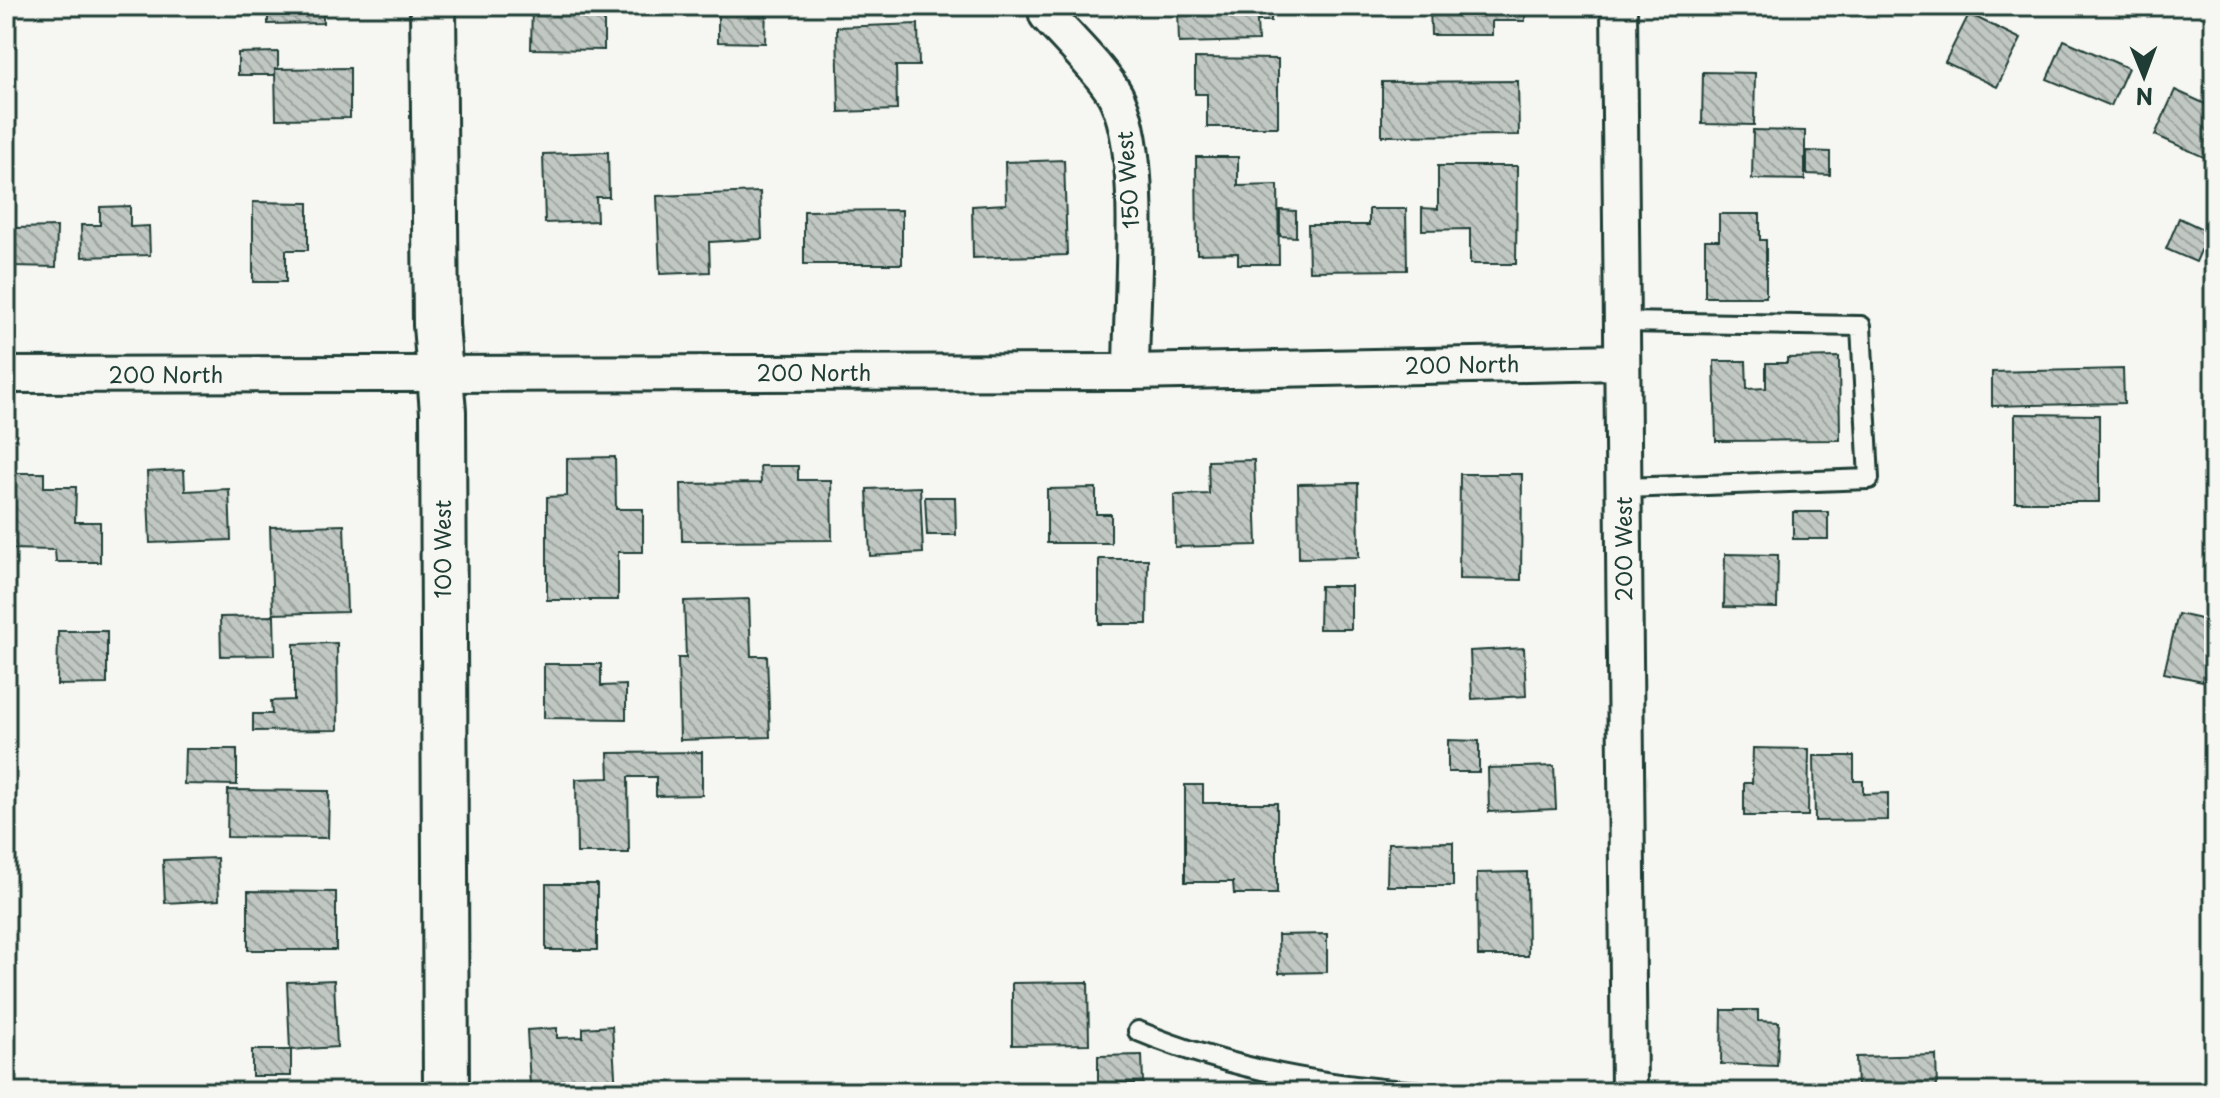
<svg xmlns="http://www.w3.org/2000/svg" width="2220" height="1098" viewBox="0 0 2220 1098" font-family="'Playpen Sans',sans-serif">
<defs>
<pattern id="building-back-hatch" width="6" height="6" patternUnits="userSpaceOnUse" patternTransform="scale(2)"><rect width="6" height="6" fill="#c1c8c3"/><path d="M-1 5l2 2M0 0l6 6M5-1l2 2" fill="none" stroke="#9ca49f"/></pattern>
</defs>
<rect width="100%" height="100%" fill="#f6f6f2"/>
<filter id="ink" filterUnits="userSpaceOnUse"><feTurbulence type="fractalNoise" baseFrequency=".0125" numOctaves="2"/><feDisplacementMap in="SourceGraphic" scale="16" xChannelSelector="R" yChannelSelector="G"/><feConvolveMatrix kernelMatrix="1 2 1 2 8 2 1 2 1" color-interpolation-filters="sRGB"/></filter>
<g filter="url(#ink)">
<g fill="url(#building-back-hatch)" stroke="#1f3d34" stroke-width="2">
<polygon points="77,6 128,6 128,9 77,10"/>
<polygon points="251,6 323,6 323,23 268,24 268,7"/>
<polygon points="532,6 604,6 604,50 531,49"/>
<polygon points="718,6 766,6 765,43 718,42"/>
<rect x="850" y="6" width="76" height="6"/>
<polygon points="1178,6 1271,6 1271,21 1257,21 1258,41 1179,43"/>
<polygon points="1430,6 1525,6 1525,21 1492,21 1492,35 1431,35"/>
<polygon points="1891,6 1918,6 1913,16"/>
<polygon points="1969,14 2021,39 1997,87 1945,62"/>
<polygon points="918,24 919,66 896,66 897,110 839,112 837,27"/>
<polygon points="2064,40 2128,68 2111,106 2047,79"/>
<polygon points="278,52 278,75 238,75 238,53"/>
<polygon points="1195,58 1278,59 1278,127 1207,127 1207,94 1195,94"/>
<polygon points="350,68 350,118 276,119 275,69"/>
<polygon points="1703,72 1755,73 1754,125 1702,124"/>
<polygon points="1518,81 1519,135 1382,136 1382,82"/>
<polygon points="2175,90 2214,108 2214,144 2208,159 2155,135"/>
<polygon points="1753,130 1805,131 1805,180 1752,179"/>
<polygon points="1807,151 1830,152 1830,175 1807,174"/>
<polygon points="608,152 609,197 596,197 597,221 545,223 543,154"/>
<polygon points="1196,157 1238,157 1238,186 1278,185 1279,264 1238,264 1238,253 1197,254"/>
<polygon points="1064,160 1067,255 973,258 972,206 1006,204 1005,162"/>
<polygon points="1438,166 1517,166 1516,264 1470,264 1470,229 1422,230 1422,208 1438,209"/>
<polygon points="760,192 762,239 709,242 710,272 660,274 657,196"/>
<polygon points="253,202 308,203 308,250 286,250 286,282 253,282"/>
<polygon points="130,206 130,227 149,226 150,255 82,257 81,225 100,225 100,207"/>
<polygon points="1369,209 1406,209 1407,270 1309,271 1308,225 1369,225"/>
<polygon points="902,210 902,264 804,264 804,211"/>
<polygon points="1280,210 1296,211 1296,237 1280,236"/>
<polygon points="1719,214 1760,214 1760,240 1766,240 1766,297 1705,297 1705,240 1719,240"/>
<polygon points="2179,218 2209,232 2196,262 2166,249"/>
<polygon points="57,227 56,267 14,266 14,228"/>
<polygon points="1839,357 1840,440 1716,441 1714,361 1746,361 1747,389 1766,388 1766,363 1787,363 1787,358"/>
<polygon points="2123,369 2124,403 1992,406 1992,372"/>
<polygon points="2015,414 2099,415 2099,502 2015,502"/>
<polygon points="615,457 616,509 643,509 643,552 618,552 618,600 547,600 547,497 567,496 567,458"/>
<polygon points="1254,460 1257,545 1175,547 1174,495 1209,494 1208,461"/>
<polygon points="760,466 798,466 798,480 831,480 832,540 682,541 681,484 761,483"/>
<polygon points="184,470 185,491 229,489 231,540 150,543 147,472"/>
<polygon points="9,473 44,473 44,487 76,487 75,522 100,522 100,562 56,562 55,550 8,549"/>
<polygon points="1460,474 1522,474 1521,580 1459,579"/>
<polygon points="1358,483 1359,557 1299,558 1298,484"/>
<polygon points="920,487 923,553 870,556 867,489"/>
<polygon points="1096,488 1096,514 1111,514 1111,543 1047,543 1047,489"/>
<polygon points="925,497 955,497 956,535 927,535"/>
<rect x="1793" y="512" width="35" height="27"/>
<polygon points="344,525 347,612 273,614 270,527"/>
<polygon points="1725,554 1778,555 1777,608 1724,607"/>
<polygon points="1099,559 1148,559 1147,624 1099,624"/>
<polygon points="1320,586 1351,586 1351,629 1319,629"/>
<polygon points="749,599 751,656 767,656 770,737 680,740 678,658 686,658 684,601"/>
<polygon points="2178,614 2214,622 2203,681 2164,673"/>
<polygon points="274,616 275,655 221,656 220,617"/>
<polygon points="58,631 107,631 107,684 57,685"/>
<polygon points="337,643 338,730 253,731 253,714 272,714 271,701 294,700 294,644"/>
<polygon points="1524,648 1526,696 1472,699 1470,651"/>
<polygon points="544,664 601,664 601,686 626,685 626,719 544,718"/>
<polygon points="1448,740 1479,741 1479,772 1448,772"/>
<polygon points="1753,748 1809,749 1808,816 1744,816 1744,783 1752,783"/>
<polygon points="185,749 237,749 237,785 184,784"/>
<polygon points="702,752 702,795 656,796 656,777 628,777 629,853 577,853 576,779 609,778 608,753"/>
<polygon points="1814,756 1854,756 1854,781 1863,781 1863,794 1888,793 1888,820 1815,821"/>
<polygon points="1554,766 1556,809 1489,812 1488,768"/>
<polygon points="1185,785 1203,785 1203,803 1277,803 1277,894 1234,894 1233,882 1185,882"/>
<polygon points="228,790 329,791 328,838 227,837"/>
<polygon points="1453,842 1453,886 1387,886 1388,843"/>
<polygon points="217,858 219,900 165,903 163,860"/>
<polygon points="1527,872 1528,956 1478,956 1477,873"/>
<rect x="546" y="884" width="51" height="66"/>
<polygon points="248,891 336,892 336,950 248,950"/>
<polygon points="1327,934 1327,972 1279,973 1278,935"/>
<polygon points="334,980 337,1047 290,1050 287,982"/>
<polygon points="1088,982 1089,1044 1012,1045 1012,983"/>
<polygon points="1722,1010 1758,1010 1758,1021 1779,1022 1777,1066 1721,1064"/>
<polygon points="612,1026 616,1092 556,1092 556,1084 530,1086 527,1030 557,1028 557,1038 583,1037 583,1028"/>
<rect x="252" y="1050" width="39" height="26"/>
<polygon points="1142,1055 1143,1083 1098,1083 1098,1056"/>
<polygon points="1936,1055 1937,1090 1857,1092 1856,1057"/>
</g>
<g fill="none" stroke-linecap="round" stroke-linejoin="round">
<defs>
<g id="lane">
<polyline points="1622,322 1861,326 1869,479 1624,488"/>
<path d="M1138 1031C1229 1069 1323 1086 1421 1092"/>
</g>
<g id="street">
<polyline points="1619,6 1629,1092"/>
<path d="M1047 15C1065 36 1109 78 1118 101 1145 161 1131 302 1131 372"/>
<polyline points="6,375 1131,372 1622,362"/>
</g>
<polyline id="secondary" points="433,6 436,325 443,412 446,1092"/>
</defs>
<use href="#lane" stroke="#1f3d34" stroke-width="24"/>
<use href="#street" stroke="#1f3d34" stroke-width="40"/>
<use href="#secondary" stroke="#1f3d34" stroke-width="50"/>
<use href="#lane" stroke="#f6f6f2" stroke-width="18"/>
<use href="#street" stroke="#f6f6f2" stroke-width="34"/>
<use href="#secondary" stroke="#f6f6f2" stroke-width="44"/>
<polyline stroke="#1f3d34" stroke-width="6" stroke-dasharray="12 6" stroke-linecap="butt" points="2205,6 2214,10"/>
</g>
</g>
<g text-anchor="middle" stroke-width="7" stroke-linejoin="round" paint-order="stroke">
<g font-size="22" fill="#1f3d34" stroke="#f6f6f2">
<text transform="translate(1128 180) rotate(-94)" y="8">150 West</text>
<text transform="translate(1462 365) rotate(-1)" y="8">200 North</text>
<text x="814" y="381">200 North</text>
<text x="166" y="383">200 North</text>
<text transform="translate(443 549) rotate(-90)" y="8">100 West</text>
<text transform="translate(1624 549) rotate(-90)" y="8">200 West</text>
</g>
</g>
<rect width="2220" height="1098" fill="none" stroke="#f6f6f2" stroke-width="32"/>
<rect x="16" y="16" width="2188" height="1066" fill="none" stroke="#1f3d34" stroke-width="3" filter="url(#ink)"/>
<g transform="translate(2144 76) rotate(179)" stroke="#f6f6f2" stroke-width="6" paint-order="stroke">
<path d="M0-6L14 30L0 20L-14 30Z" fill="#1f3d34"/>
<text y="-12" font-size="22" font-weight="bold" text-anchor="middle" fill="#1f3d34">N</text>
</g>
</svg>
